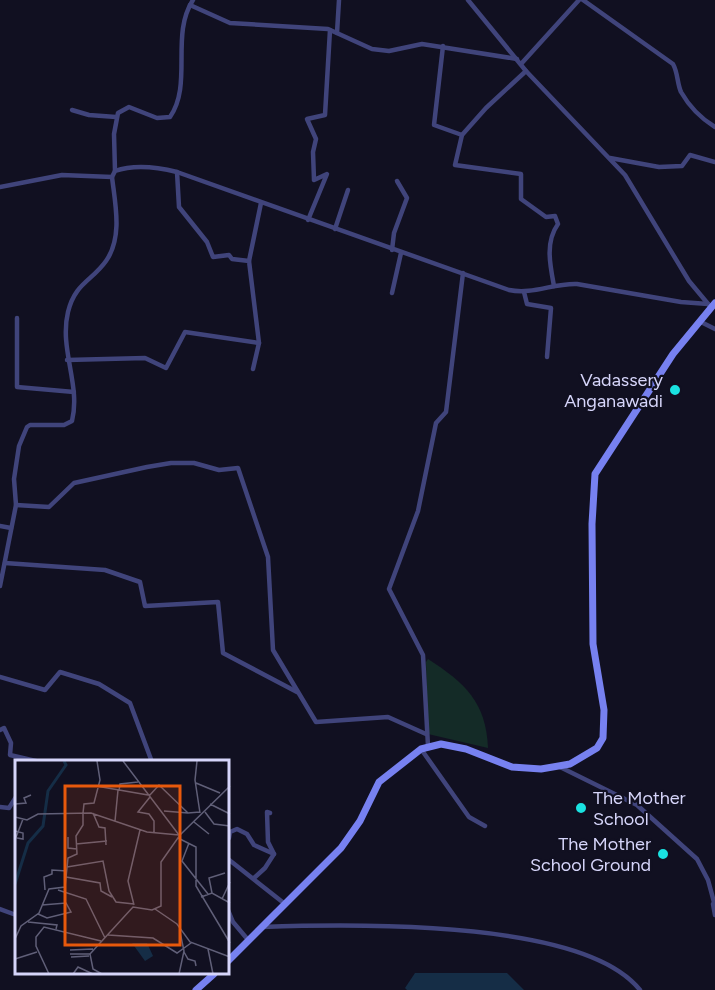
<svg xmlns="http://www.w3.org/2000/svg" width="715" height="990" viewBox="0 0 715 990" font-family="Figtree,sans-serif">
<rect width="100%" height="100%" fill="#111021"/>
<path fill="#142b27" d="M428 659C465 683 486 702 488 748L428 734 426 662Z"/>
<polygon fill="#152d46" points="415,973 507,973 524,990 407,990 405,988"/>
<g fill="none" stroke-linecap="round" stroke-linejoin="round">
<g stroke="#40447b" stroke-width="4.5">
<polyline points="468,0 526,71 625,175 689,281 709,305"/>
<path d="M583 0 673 64C678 73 677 83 681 92 689 106 702 119 715 127"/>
<polyline points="190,5 230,23 328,29 372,49 389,51 422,44 517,59"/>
<polyline points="337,33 339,0"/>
<polyline points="443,46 434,125 462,135"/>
<polyline points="521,64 579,0"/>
<path d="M526 71 486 108 462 135 455 165 521 174V199L546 217 555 216 558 224C545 242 550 265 554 286"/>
<polyline points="72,110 89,115 116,117"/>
<polyline points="610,158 659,167 682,166 690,155 715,162"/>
<path d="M115 171 114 134 118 113 129 107 157 118 170 117C193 84 170 35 193 0"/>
<polyline points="177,172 179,207 207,242 213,257 229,255 232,259 249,261 259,343 253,369"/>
<path d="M0 187 62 175 112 177 115 171C135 164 157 167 177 172L509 290C533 295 553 283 577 284L681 302 708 304"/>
<polyline points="308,220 327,174 314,180 313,152 316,139 307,119 325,115 330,30"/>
<polyline points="335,229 348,190"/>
<polyline points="392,250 394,233 407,198 397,181"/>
<polyline points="249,261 261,203"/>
<polyline points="524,292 527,304 551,308 547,357"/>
<polyline points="392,293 401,253"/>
<polyline points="17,318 17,387 74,392"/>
<polyline points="699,321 715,329"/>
<polyline points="67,360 145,358 166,368 185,332 259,343"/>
<polyline points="16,505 49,507 74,483 147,467 171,463 194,463 219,470 238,468 268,557 273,650 316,722 388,717 426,734"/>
<polyline points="0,526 11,528"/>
<polyline points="5,563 105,570 140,582 145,606 218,602 223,653 297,692"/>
<path d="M0 586 16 505 14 479 19 446 27 427 30 425H64L72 421C81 385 59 349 68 312 75 283 92 281 106 261 123 237 115 203 112 177"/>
<polyline points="0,677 45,690 60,672 99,684 130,703 152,762"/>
<polyline points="0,730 4,728 11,743 10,755 40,762"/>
<polyline points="428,746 423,655 389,589 418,511 436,423 446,412 463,273"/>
<polyline points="421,749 469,817 485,826"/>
<polyline points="560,767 637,805 697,859 708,880 715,906"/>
<polyline points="0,807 9,808 16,797"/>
<polyline points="229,838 230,832 237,829 247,834 254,845 274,854"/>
<polyline points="228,859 285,904"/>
<polyline points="254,878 265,868 274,854 268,842 267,812 270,813"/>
<polyline points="713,904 715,915"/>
<polyline points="0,909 16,915"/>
<polyline points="228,910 233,922 249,941"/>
<path d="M262 927C349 924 583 918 640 990"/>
</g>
<g stroke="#7781f0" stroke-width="7">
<polyline points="228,961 341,848 360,821 379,782 421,749 441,744 466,749 512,767 541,769 570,764 597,748 603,738 604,710 593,644 592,524 595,474 673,354 715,303"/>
<polyline points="196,990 214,974"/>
</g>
</g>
<g fill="#1ae2e1" stroke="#111021" stroke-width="2">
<circle cx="675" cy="390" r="6"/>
<circle cx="581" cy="808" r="6"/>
<circle cx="663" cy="854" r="6"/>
</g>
<g text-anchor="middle" stroke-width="4.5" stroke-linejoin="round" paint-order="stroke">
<g font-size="18" fill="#d6d5fa" stroke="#111021" text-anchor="end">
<text x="663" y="386">Vadassery<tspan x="663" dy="21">Anganawadi</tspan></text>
<text x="593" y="804" text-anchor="start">The Mother<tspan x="593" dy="21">School</tspan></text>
<text x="651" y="850">The Mother<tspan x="651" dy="21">School Ground</tspan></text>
</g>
</g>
<g transform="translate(15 760)">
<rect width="214" height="214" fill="#111021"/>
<path d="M117 183H132L138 196 130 201Z" fill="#152d46"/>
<path fill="none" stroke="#152d46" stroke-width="3" d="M0 124 13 83 28 66 33 31 51 5 49 1"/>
<path fill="none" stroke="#605f78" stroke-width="1.5" d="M108 1 164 75M182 1 180 20 185 53M181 23 205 33M81 26 133 35M104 31 105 24 123 22M134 36 144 25 173 53 185 52M135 37 123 52 134 54 139 61V72M0 44 11 43 9 38 16 35M195 44 215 54M149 51 173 53M190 52 199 64 215 66M68 53 69 44 79 43 85 20 82 1M78 53 84 67 90 68 91 85M0 57 12 60 23 54 76 53 132 72 164 75M100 61 103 30M179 62 194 74M0 71 8 73V79L2 78M53 77V88L62 89M163 78 181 87V126L215 183M0 80 8 59M174 83 167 101 193 134M61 84 92 81M52 107 88 101 94 131 101 142 119 144M51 117 85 123 86 131 97 137M30 130 29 117 37 114V110L52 111M43 130 71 139 90 178M197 133 194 118 210 113M186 137 197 133 215 143M207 139 215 122M119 145 113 121 125 70M140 149 162 164 175 182 215 197M23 154 32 158 56 152 51 143 27 145M13 162 42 165 41 169M93 175 138 178 162 193 176 183M0 179 6 166 24 153 34 129 50 127 53 98 62 94 61 76 68 65V54M193 189 198 214M55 190 78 189M169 192 173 199 180 201 181 206M55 194H75M56 197 74 196M0 199 22 192M34 214 21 186V177L29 167 86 181M58 214 63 207 78 214M87 214 78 209 75 194 118 147 137 150 146 146V102L165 75 215 26M164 214 169 191 165 172"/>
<path fill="#e8590c" fill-opacity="0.15" stroke="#e8590c" stroke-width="3" d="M50 26H165V185H50Z"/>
<rect width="214" height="214" fill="none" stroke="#d6d5fa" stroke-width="3"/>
</g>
</svg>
